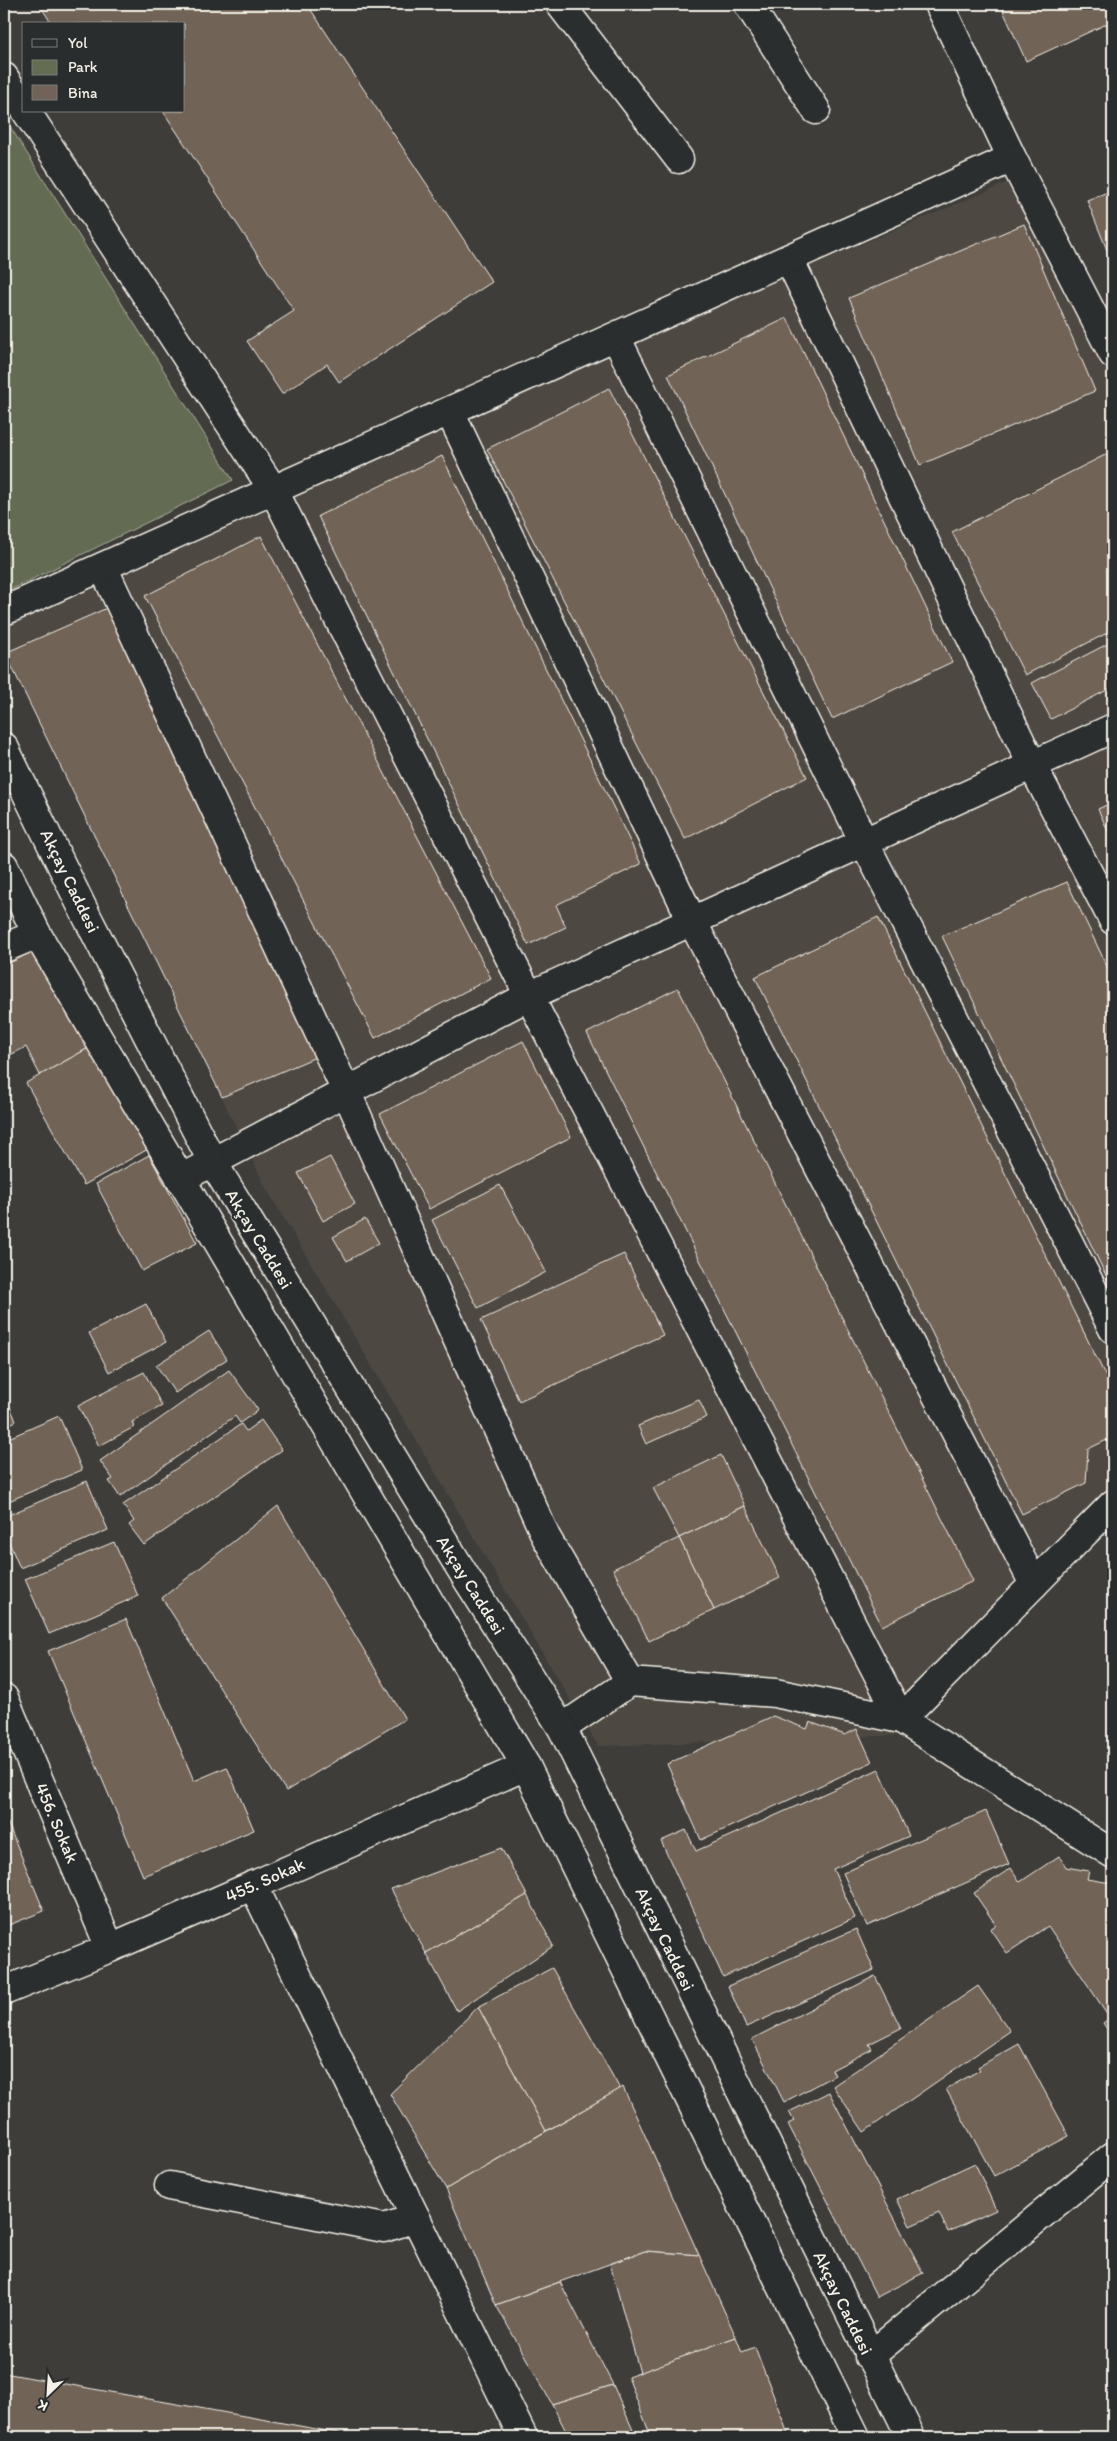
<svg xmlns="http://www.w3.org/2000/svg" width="1117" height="2441" viewBox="0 0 1117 2441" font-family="Itim,sans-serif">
<rect width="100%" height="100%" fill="#3f3d3a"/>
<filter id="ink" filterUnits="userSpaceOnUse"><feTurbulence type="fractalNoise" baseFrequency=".02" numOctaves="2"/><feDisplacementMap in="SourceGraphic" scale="10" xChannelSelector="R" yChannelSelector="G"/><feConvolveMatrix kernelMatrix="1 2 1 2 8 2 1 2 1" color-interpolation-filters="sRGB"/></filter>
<g filter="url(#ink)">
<polygon fill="#4e4843" points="1009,182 1113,382 1113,1521 905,1735 598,1746 266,1188 4,650 4,605"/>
<polygon fill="#646c52" stroke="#acae9d" points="4,117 233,480 4,593"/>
<g fill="#716357" stroke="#f4f1e8">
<polygon points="39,4 307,4 492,282 339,382 327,364 282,394 247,341 294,311 163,111 184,111 184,24 52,24"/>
<polygon points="1000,4 1110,4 1113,11 1113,21 1026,61"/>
<polygon points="1113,190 1113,265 1087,200"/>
<polygon points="1024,224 1095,391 920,465 849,298"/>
<polygon points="787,318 952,662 832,719 668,375"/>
<polygon points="609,388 807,777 685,839 487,449"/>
<polygon points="1113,451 1113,630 1025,675 952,532"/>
<polygon points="442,456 641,864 556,905 566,927 528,945 318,516"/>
<polygon points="261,536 491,978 375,1038 145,596"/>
<polygon points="107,608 318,1056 222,1097 5,653"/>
<polygon points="1113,641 1113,687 1051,719 1032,683"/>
<polygon points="1113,802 1113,842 1098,809"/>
<polygon points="1067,882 1113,979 1113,1290 942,936"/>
<polygon points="878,917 1113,1391 1113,1437 1088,1449 1086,1483 1022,1514 755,977"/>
<polygon points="41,947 92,1046 40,1075 26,1047 4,1058 4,966"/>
<polygon points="678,988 973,1581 882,1626 587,1033"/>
<polygon points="523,1041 571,1137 429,1209 380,1114"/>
<polygon points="92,1046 150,1148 84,1185 26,1083"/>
<polygon points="149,1155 197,1243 142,1271 96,1184"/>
<polygon points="330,1157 355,1204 323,1221 298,1173"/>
<polygon points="500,1185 546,1272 478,1308 432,1220"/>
<polygon points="365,1219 379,1243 347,1261 333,1237"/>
<polygon points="624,1254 663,1335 519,1401 481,1320"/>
<polygon points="146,1304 166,1342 109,1372 89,1333"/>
<polygon points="209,1331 227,1359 175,1393 156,1365"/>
<polygon points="229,1370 258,1410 240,1423 235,1416 120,1497 109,1481 113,1479 100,1461"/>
<polygon points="144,1372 162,1406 132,1422 134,1427 99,1446 78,1406"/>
<polygon points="4,1393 16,1421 4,1427"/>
<polygon points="699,1400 707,1417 646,1444 638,1426"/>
<polygon points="59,1416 82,1470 4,1503 4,1440"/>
<polygon points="261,1420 282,1450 144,1545 129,1525 134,1521 123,1505 241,1424 246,1431"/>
<polygon points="721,1455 745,1506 679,1538 653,1488"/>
<polygon points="87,1481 108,1530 20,1568 4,1531 4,1517"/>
<polygon points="278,1506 405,1719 286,1791 162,1598"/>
<polygon points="745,1506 780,1578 714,1610 679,1538"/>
<polygon points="679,1538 714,1610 649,1641 613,1569"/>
<polygon points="114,1542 138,1596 49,1634 25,1579"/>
<polygon points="126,1619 194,1781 227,1767 254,1830 143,1876 48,1651"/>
<polygon points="773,1716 807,1729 810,1722 845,1735 857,1729 872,1762 701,1840 667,1764"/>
<polygon points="879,1769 909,1836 833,1869 855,1918 723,1977 661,1841 686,1830 696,1851"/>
<polygon points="986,1811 1009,1864 867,1926 843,1873"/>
<polygon points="4,1814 44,1911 4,1927"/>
<polygon points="501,1848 527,1895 426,1953 391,1889"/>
<polygon points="1059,1856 1066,1867 1089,1871 1087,1879 1111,1883 1110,1891 1113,1891 1113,2038 1103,2023 1110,2018 1048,1926 1007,1953 990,1929 996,1925 974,1893 1011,1868 1020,1882"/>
<polygon points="527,1895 553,1946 457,2011 426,1953"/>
<polygon points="856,1929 874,1970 746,2027 728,1986"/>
<polygon points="552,1968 620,2089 546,2131 478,2007"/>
<polygon points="875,1976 901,2028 869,2044 872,2049 832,2070 835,2075 784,2102 752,2039"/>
<polygon points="978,1986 1010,2031 864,2132 833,2086"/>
<polygon points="478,2007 546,2131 446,2189 390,2094"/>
<polygon points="1019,2044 1069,2136 994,2176 946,2089 980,2070 978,2067"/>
<polygon points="623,2087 699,2255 645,2251 496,2305 446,2189"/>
<polygon points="829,2092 923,2273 877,2297 788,2124 794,2121 789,2112"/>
<polygon points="975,2163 996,2210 948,2232 939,2213 910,2226 897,2199"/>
<polygon points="645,2251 699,2255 736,2337 640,2373 610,2264"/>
<polygon points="560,2282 613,2385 552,2404 496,2305"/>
<polygon points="736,2337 742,2352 755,2347 788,2434 782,2434 784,2437 651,2437 628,2377"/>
<polygon points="4,2373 361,2437 4,2437"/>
<polygon points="613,2385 636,2437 569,2437 552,2404"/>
</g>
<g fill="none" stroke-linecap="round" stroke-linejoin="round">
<defs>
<g id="minor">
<polyline points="560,4 679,159"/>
<polyline points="748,4 816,110"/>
<polyline points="939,4 1012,158 1113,354"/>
<polyline points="4,77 24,108"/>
<polyline points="26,111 274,491 529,996 901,1719"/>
<polyline points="789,259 1032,765 1113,920"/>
<polyline points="616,337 864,842 1113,1329"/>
<polyline points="450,412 692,921 1034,1584"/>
<polyline points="103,567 346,1091 546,1537 630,1682"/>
<polyline points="4,611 1012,158"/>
<polyline points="4,948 37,934"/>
<polyline points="180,1179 529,996 1113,728"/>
<polyline points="4,1698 110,1948"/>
<polyline points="901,1719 1113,1504"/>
<polyline points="562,1728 630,1682 775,1693 901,1719 1113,1854"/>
<polyline points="253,1885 523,2437"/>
<polyline points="4,1991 110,1948 526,1766"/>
<polyline points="169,2186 384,2228 416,2218"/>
<polyline points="869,2357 1113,2156"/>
</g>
<g id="major">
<polyline points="4,747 82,907 212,1161 467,1579 562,1728 911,2437"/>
<polyline points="4,866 37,934 526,1766 856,2437"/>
</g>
</defs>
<use href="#minor" stroke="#f4f1e8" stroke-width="31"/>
<use href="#major" stroke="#f4f1e8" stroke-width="31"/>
<use href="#minor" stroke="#2a2d2e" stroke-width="28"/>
<use href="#major" stroke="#2a2d2e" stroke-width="28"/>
</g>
</g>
<g text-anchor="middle" stroke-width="4.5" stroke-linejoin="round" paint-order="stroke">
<g font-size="18" fill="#f4f1e8" stroke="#2a2d2e">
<text transform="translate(70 881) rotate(64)" y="6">Akçay Caddesi</text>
<text transform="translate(259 1239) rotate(59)" y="6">Akçay Caddesi</text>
<text transform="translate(471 1585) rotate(58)" y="6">Akçay Caddesi</text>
<text transform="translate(57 1823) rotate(67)" y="6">456. Sokak</text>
<text transform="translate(265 1880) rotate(-24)" y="6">455. Sokak</text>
<text transform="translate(665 1939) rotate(64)" y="6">Akçay Caddesi</text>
<text transform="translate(843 2303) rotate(64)" y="6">Akçay Caddesi</text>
</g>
</g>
<rect width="1117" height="2441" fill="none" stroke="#2a2d2e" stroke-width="20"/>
<rect x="10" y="10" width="1097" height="2421" fill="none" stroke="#f4f1e8" stroke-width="2" filter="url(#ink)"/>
<rect x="22" y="22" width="162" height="90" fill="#2a2d2e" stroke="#7b7b78"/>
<rect x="32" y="39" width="25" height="8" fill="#2a2d2e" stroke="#7b7b78"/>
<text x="68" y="48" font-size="15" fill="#f4f1e8">Yol</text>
<rect x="32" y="60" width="25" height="15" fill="#646c52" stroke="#7b7b78"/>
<text x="68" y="72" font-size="15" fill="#f4f1e8">Park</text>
<rect x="32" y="85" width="25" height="15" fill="#716357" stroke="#7b7b78"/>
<text x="68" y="98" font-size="15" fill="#f4f1e8">Bina</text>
<g transform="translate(48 2394) rotate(205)" stroke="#2a2d2e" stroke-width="4" paint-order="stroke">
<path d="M0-4L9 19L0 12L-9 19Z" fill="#f4f1e8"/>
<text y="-8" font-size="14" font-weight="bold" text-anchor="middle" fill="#f4f1e8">K</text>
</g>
</svg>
